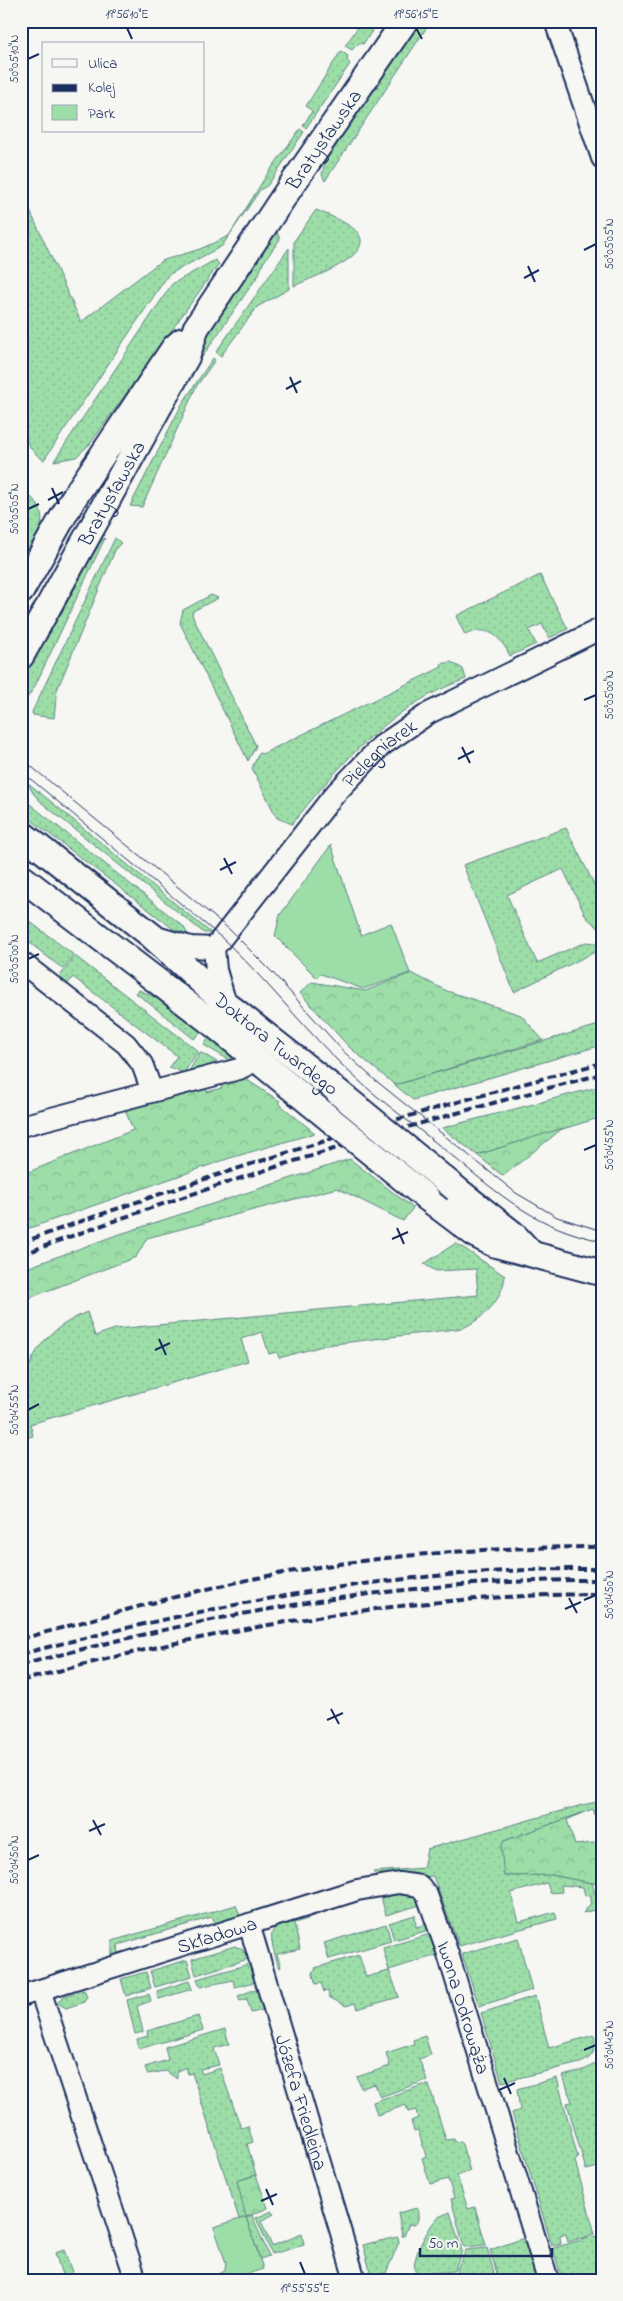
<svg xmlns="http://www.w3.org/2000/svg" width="623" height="2301" viewBox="0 0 623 2301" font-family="'Indie Flower',sans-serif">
<defs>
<pattern id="grass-dots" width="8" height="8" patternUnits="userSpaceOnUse" patternTransform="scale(1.25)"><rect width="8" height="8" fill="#9cdda8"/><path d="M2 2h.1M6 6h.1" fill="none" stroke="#86be93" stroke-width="1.8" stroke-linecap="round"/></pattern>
<pattern id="forest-crowns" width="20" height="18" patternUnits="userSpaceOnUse" patternTransform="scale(1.25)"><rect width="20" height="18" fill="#9cdda8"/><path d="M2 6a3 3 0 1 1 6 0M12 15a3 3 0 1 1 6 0" fill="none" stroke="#86be93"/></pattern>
</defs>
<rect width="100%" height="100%" fill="#f6f6f2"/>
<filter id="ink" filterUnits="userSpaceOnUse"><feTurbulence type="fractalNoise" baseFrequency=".02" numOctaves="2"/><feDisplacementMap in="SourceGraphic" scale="10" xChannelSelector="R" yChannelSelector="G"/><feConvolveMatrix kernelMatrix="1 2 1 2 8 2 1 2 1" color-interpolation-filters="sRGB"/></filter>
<g filter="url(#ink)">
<g fill="url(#grass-dots)" stroke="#5c8683">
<polygon points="362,21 379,21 363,44 359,43 352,50 345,46"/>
<polygon points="423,21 431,21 325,181 322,175 325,162 404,44"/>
<polygon points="341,51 348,56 347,60 350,64 306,128 303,126 312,111 306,106"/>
<path d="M300 129 304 132 268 185 260 190 222 246 168 275 44 460C30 451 28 445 21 428V204L26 202 81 322 161 261 200 249 229 236 266 176Z"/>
<path d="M316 210C328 215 344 221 354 229 384 254 310 278 294 286V241Z"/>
<polygon points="277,232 280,239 263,263 259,274 170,404 122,500 121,495 126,481 205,338"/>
<polygon points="289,248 289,289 257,307 221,356 216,352"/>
<polygon points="215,260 219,264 90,444 76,457 54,461 172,284"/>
<polygon points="213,358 215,360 196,387 142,507 130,506 182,404"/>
<path d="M31 497C55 518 33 543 21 565V511Z"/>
<polygon points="105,538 34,688 21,706 21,674 62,612 100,541"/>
<polygon points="115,538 121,543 116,548 57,690 54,718 33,715 32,712"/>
<path d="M540 575 568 629 549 638 542 624 529 630 536 644 510 656C500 636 488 624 465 635L456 616Z"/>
<polygon points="211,595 218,598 193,611 192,615 256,746 248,761 180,623 183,610"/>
<path d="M451 662 463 669 466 679C392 704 339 765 292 824L277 818 252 768 259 753 262 754 442 667 441 664Z"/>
<polygon points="27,782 211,933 204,933 42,803 33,793"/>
<polygon points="21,797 183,926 190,938 180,934 21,812"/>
<polygon points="566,828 602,900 602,931 586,917 563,869 507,895 537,963 586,942 594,943 601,949 514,992 463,865"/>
<polygon points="21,915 74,955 63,969 21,936"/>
<polygon points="75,956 198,1051 184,1073 169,1067 177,1056 73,977 66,986 57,980"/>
<polygon points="139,990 165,1002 202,1030 194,1039 136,993"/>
<polygon points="602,1024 602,1045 413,1100 395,1085"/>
<polygon points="210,1036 236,1058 232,1062 204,1045"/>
<polygon points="200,1052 222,1065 188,1073"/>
<polygon points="602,1086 602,1117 477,1155 442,1128"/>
<path d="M456 1243 505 1276C502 1301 484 1318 463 1328L326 1345 279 1358 277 1352 269 1354 262 1332 241 1339 248 1361 30 1424 33 1436 21 1439C21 1378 25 1339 87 1312L95 1336 115 1329 478 1295 476 1269 436 1271 424 1264Z"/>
<polygon points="602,1801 602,1825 599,1825 593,1809 504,1841 504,1876 551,1875 592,1883 600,1909 583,1913 591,1903 591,1895 585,1896 583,1887 561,1885 562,1892 550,1893 547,1883 511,1893 519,1922 555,1912 557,1919 459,1946 433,1876 382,1880 373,1872 423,1868 427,1849 582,1805"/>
<polygon points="399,1892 413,1893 420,1905 386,1915 380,1894"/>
<polygon points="236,1905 239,1913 238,1921 218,1927 212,1917 118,1945 119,1955 112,1957 112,1941"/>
<path d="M307 1915 308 1919 294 1923 300 1949 277 1954 281 1967 279 1968C266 1926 267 1928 307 1915Z"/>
<polygon points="415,1915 416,1927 427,1924 429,1930 394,1940 389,1923"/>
<polygon points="386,1924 391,1941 329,1959 324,1943"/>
<polygon points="430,1934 437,1955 389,1970 399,1997 357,2009 355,2003 346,2006 329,1997 328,1991 324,1992 321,1983 316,1984 312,1972 316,1970 315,1968 359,1955 366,1977 389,1971 383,1948"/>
<polygon points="518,1938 532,1990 479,2006 462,1954"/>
<polygon points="235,1946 243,1950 248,1959 196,1975 192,1959"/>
<polygon points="187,1960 192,1976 155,1987 150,1971"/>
<polygon points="249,1964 255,1982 235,1987 233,1980 200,1987 197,1979"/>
<polygon points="146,1972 151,1988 126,1996 121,1979"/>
<polygon points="189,1981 192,1989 159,1999 157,1991"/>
<polygon points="84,1990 87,1997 84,2002 66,2008 57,2003 64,1996"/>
<polygon points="253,1990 257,1991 263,2010 251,2013 247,1999 240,2001 238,1996"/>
<polygon points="149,1994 151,2001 137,2006 143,2032 135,2034 127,2000"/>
<path d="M535 1996 549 2048 594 2035C597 2048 594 2058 580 2063L502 2082 481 2013Z"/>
<polygon points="198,2016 203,2030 139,2049 137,2039 148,2036 147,2031"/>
<polygon points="225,2029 229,2044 214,2048 219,2065 200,2069 202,2074 220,2068 241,2128 248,2126 253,2142 247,2144 256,2175 237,2181 247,2217 252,2215 269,2256 260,2259 246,2217 239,2219 192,2073 188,2074 186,2067 177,2071 177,2079 166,2071 147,2074 145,2067 168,2060 165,2047"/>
<polygon points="425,2036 431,2055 419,2059 427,2080 380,2097 375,2084 361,2088 357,2077 390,2066 386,2053 414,2044 413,2040"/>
<polygon points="600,2061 602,2166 586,2170 567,2103 572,2102 563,2076 586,2069"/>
<polygon points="557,2078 578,2158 575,2161 595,2234 568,2242 566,2234 560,2236 561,2244 552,2246 512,2113 520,2110 517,2089"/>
<polygon points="423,2085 429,2085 446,2140 454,2139 455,2142 461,2141 470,2171 457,2176 468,2209 475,2207 486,2245 464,2247 451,2199 454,2198 448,2179 430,2184 422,2158 426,2156 418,2130 414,2131 411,2121 418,2118 416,2110 408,2112 406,2105 377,2115 373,2102"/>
<path d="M417 2208C418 2214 420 2222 414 2225L409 2224 404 2236H402L398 2213Z"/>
<polygon points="272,2211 274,2214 261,2221 272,2246 302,2234 304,2245 272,2254 256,2218"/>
<path d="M450 2212 462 2251 454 2271 417 2274C407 2264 428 2229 436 2219 439 2216 446 2214 450 2212Z"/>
<polygon points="596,2236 602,2252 602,2280 562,2280 553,2248"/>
<polygon points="398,2237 399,2242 386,2273 374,2276 371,2274 363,2245 374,2242 375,2244 375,2242"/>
<polygon points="524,2238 537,2277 525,2280 499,2280 490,2250"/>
<polygon points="487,2248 496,2280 481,2280 456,2271 466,2250"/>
<polygon points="64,2250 75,2280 59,2280 58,2277 62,2275 55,2253"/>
</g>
<g fill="url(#forest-crowns)" stroke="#5c8683">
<polygon points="411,973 447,991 521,1015 543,1040 395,1085 349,1047 300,993 312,982 365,991"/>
<polygon points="242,1077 280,1101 278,1103 315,1133 227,1159 21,1231 21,1175 133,1130 124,1107 206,1086 207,1092 222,1088 221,1082"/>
<polygon points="563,1128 503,1176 477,1155"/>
<polygon points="350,1159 413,1208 403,1221 337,1188 147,1238 136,1257 21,1301 21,1270 111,1237"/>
<polygon points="582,1813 567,1820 575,1845 602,1842 602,1885 552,1875 504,1876 501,1847 504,1841"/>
<polygon points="256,2175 268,2208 246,2217 237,2181"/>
</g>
<g fill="#9cdda8" stroke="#5c8683">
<polygon points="331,845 361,935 391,923 410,973 363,989 321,974 317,978 275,936 280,915"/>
<polygon points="246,2217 263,2269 228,2280 219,2280 217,2274 225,2270 226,2263 214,2227"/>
</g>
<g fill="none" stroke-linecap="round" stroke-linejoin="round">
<defs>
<g id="minor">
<polyline points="555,21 602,158"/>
<polyline points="153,936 191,947 214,948"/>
<polyline points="21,962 126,1044 142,1064 152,1091"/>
<path id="s1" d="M226 1004 216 970 214 948 334 795 381 746 429 713 602 628"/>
<polyline points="21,1126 239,1069 257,1060"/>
<path id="s2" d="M249 1924 355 2280"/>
<polyline points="40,1990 136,2280"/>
<path id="s3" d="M21 1996 357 1890 399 1883 420 1886 427 1895 448 1954 548 2280"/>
</g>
<g id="tertiary">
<polyline points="21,591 73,499 174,348 182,341"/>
<path id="s4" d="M21 656 187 356 196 328 293 183 405 21"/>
<path id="s5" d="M21 833 152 936 226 1004 338 1092"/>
<polyline points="21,877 212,1023 309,1102"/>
<polyline points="456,1189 513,1234 530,1252"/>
<polyline points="427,1198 476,1235 494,1244 602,1273"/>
</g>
</defs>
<use href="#minor" stroke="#1b2f5e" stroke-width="24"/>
<use href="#tertiary" stroke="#1b2f5e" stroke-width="29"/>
<use href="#minor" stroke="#f6f6f2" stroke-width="20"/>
<use href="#tertiary" stroke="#f6f6f2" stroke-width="25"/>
<g stroke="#1b2f5e" stroke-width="1">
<polyline points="21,758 229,929 274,974 343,1051 375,1080 516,1193 557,1217 602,1231"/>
<path d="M21 771 222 938C263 976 297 1020 336 1059 370 1094 412 1123 450 1154 500 1195 536 1228 602 1241"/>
</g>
<g stroke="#1b2f5e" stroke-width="4" stroke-dasharray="8 4" stroke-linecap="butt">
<path d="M21 1243C212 1173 405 1114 602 1063"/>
<path d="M21 1255C211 1183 405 1125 602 1074"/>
<path d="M21 1639C106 1616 191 1590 278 1574 385 1554 493 1547 602 1547"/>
<path d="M21 1654C214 1604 402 1567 602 1569"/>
<path d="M21 1665C216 1613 399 1579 602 1580"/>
<path d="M21 1681C211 1629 404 1595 602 1594"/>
</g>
<defs>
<g id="tertiary-bridge">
<polyline points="338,1092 456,1189"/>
<polyline points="309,1102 427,1198"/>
</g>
</defs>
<use href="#tertiary-bridge" stroke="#1b2f5e" stroke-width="29" stroke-linecap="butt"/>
<use href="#tertiary-bridge" stroke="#f6f6f2" stroke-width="25"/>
</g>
</g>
<path fill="none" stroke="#1b2f5e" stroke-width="2" d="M127 28 132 39M416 28 422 39M28 59 39 54M584 250 596 244M528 266 535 282M524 278 539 270M290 377 297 393M286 389 301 381M52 488 59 504M48 500 63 492M28 509 39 504M584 700 596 695M462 747 470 763M458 759 474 751M224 858 232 874M220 870 236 862M28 959 39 954M584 1150 596 1145M397 1228 404 1244M392 1239 408 1232M159 1339 166 1355M155 1350 170 1343M28 1410 39 1404M569 1598 577 1613M584 1600 596 1595M565 1609 581 1602M331 1709 339 1724M327 1720 343 1713M93 1820 101 1835M89 1831 105 1824M28 1860 39 1855M584 2050 596 2045M504 2078 511 2094M499 2090 515 2083M266 2189 273 2205M261 2201 277 2194M300 2262 305 2274"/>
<g text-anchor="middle" stroke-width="4" stroke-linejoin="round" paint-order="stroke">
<g font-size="20" fill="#1b2f5e" stroke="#f6f6f2">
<text dy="7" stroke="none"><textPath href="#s4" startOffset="600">Bratysławska</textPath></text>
<text dy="7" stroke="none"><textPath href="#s4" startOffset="186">Bratysławska</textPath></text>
<text dy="7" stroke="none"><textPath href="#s1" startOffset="314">Pielęgniarek</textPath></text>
<text dy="7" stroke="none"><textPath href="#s5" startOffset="331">Doktora Twardego</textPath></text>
<text dy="7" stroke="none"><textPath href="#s3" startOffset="205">Składowa</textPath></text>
<text dy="7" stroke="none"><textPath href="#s3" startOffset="546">Iwona Odrowąża</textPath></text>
<text dy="7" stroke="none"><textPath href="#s2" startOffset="186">Józefa Friedleina</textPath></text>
</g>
</g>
<rect width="623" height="2301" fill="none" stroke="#f6f6f2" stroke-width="55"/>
<rect x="42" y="42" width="162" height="90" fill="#f6f6f2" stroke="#9ea6b7"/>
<rect x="52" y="59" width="25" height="8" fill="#f6f6f2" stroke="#9ea6b7"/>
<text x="88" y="68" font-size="15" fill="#1b2f5e">Ulica</text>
<rect x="52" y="84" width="25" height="8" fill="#1b2f5e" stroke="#9ea6b7"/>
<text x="88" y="92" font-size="15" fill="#1b2f5e">Kolej</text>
<rect x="52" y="105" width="25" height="15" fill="#9cdda8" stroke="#9ea6b7"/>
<text x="88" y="118" font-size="15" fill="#1b2f5e">Park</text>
<path d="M420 2248v8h132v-8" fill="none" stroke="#1b2f5e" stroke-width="2.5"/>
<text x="428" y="2248" font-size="15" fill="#1b2f5e" stroke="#f6f6f2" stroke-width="4" paint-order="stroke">50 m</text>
<rect x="28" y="28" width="568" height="2246" fill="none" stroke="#1b2f5e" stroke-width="2"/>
<g font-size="12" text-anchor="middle" fill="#1b2f5e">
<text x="127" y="18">19°56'10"E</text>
<text x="416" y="18">19°56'15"E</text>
<text transform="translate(14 59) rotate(-90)" y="4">50°05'10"N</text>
<text transform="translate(609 244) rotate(-90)" y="4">50°05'05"N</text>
<text transform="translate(14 509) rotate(-90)" y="4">50°05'05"N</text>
<text transform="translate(609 695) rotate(-90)" y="4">50°05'00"N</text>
<text transform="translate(14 959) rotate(-90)" y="4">50°05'00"N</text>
<text transform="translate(609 1145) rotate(-90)" y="4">50°04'55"N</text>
<text transform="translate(14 1410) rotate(-90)" y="4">50°04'55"N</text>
<text transform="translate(609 1595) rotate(-90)" y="4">50°04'50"N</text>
<text transform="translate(14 1860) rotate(-90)" y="4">50°04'50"N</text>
<text transform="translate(609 2045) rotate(-90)" y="4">50°04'45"N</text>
<text x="305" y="2292">19°55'55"E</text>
</g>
</svg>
